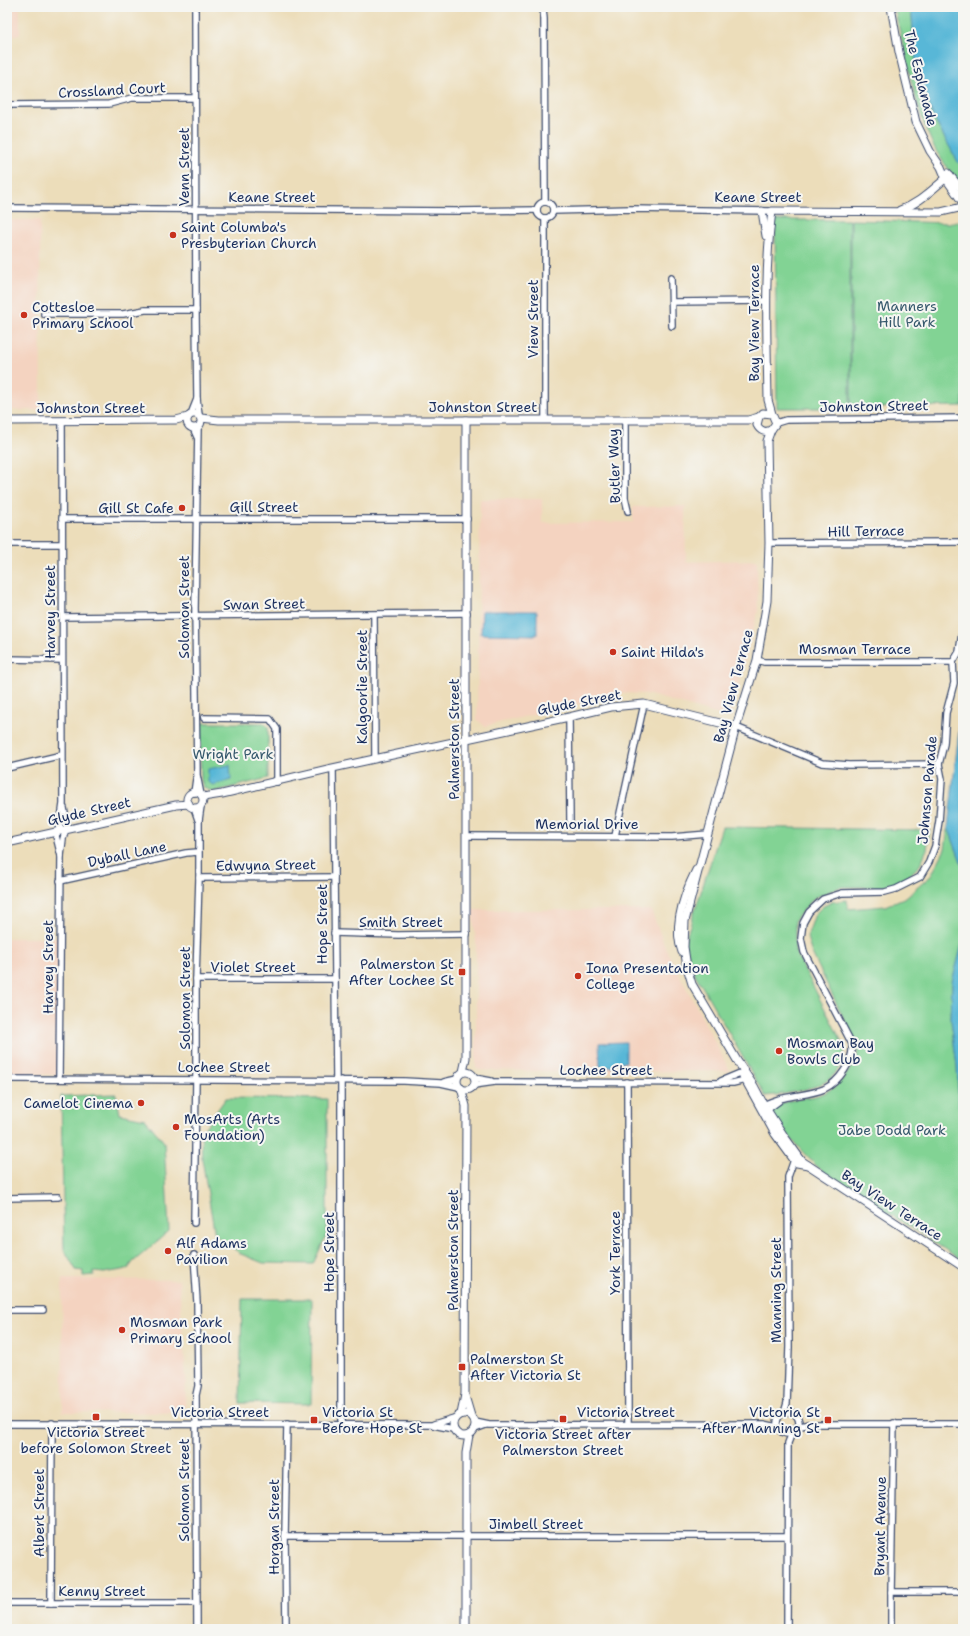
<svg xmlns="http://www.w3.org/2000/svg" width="970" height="1636" viewBox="0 0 970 1636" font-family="'Shantell Sans',sans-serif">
<rect width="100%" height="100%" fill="#f6f6f2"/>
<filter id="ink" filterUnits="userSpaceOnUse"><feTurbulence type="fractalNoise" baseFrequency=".025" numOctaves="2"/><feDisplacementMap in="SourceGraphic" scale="8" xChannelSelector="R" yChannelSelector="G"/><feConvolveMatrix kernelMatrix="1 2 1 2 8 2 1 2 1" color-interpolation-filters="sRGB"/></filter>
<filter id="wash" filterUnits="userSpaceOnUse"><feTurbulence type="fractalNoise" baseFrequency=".012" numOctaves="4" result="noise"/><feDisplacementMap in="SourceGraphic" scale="16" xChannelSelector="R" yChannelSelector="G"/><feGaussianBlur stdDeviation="0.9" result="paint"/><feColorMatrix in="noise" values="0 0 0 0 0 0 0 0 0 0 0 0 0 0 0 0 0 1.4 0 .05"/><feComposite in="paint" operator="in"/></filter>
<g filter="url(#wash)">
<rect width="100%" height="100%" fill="#ecddba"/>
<g fill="#f4d3c0">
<rect x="7" y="7" width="13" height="28"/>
<polygon points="7,220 40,220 41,410 7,410"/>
<polygon points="480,499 542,499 542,523 633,522 633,507 685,506 686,562 757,560 758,611 730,718 647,694 626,693 485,726 477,720"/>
<polygon points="472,910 651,910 666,949 730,1071 590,1072 479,1070 476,1068 476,941"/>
<polygon points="7,938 59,938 58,1075 7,1073"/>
<polygon points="62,1279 179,1280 186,1379 185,1413 63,1412"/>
</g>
<g fill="#82d394" stroke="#4e8179">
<path d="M894 7H911L916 62 933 117 958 162 963 167V188C953 174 941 161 933 145 914 106 905 50 894 7Z"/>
<polygon points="775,220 850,220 850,408 777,408"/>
<polygon points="851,220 949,223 963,221 963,406 851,408"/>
<polygon points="200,723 264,723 268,727 268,778 213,792 203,787 201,780"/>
<path d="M722 827 930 830 927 849 920 865 903 881 882 887H840L814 898 795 920V951L845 1048C840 1075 829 1084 802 1090 790 1093 778 1095 765 1096L687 960 685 941Z"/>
<path d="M948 827 963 867V941L952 982 951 1020 957 1066 959 1107 963 1113V1261L820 1169C801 1152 786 1133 771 1112 781 1096 813 1101 828 1091 837 1086 845 1077 850 1069 856 1061 859 1056 857 1046L811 951 807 937 815 914 822 907 832 902 847 900 848 909 885 906 906 897 931 876 945 849Z"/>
<polygon points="116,1094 120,1114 145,1119 164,1142 169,1231 133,1262 128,1269 104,1273 94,1272 94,1275 83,1276 83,1271 76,1270 64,1249 61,1096"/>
<polygon points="226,1098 327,1099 327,1234 313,1264 263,1263 241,1254 215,1235 202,1159 201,1133"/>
<polygon points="242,1299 312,1299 311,1404 240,1403"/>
</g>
<g fill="#59b7d7" stroke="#3a739a">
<polygon points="911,7 963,7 963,167 958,162 933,117 916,62"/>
<polygon points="482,611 537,611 537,635 481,634"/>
<polygon points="963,695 963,867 948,827"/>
<polygon points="230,765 231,780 213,785 208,782 208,769"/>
<polygon points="963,941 963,1113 959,1107 957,1066 951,1020 952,982"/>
<polygon points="626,1042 626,1062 614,1062 614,1067 600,1067 599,1043"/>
</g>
</g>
<g filter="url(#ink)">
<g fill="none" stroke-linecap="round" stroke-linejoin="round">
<defs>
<g id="minor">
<polyline points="195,7 196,315 197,399 199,415"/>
<polyline points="543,8 544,19 545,202"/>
<polyline points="7,105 109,104 132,98 195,98"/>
<circle cx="545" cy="210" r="8"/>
<polyline points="7,208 457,211 537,210"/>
<polyline points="553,211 631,209 772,211"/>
<polyline points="671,278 672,326"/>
<polyline points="672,302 766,301"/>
<polyline points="44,314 123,314 145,310 196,310"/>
<polyline points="191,414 197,399"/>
<polyline points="545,420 545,218"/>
<polyline points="625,421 625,498 628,511"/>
<polyline points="776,423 786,420 963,418"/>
<polyline points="198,427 195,608 197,775 201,795"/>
<polyline points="193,428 197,437"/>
<polyline points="62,519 467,519"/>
<polyline points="769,543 963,542"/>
<polyline points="7,544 62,544"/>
<polyline points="374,615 375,759"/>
<polyline points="62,617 467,613"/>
<polyline points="7,659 62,660"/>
<polyline points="757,660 764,662 953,662"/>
<polyline points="569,717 570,820"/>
<polyline points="204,718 270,719 277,729 277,782"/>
<polyline points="736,727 822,763 849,765 939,764"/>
<polyline points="7,768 62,755"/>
<polyline points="333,768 336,1080"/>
<polyline points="194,793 196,779"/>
<polyline points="194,808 198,820"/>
<polyline points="467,836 672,837 708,834"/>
<polyline points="615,836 644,704"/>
<polyline points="61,856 56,836 60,825 63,804 62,421"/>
<polyline points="199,878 334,877"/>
<polyline points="60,881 186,853 198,852"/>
<polyline points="334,933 398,935 467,934"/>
<polyline points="196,979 335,979"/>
<polyline points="475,1078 491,1081"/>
<polyline points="7,1079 404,1081 441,1083 459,1087"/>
<polyline points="59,1079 61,856 63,839 67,825 64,808"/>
<polyline points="341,1080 341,1425"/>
<polyline points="721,1081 745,1071"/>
<polyline points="444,1082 457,1079"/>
<polyline points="627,1082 628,1424"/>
<polyline points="474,1085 495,1082 733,1083 749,1079"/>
<path d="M761 1106C768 1103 776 1099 784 1098 797 1095 812 1094 824 1089 839 1082 854 1061 852 1044L804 952 801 938 803 923 809 912 823 899 842 893 885 892 896 889 920 877 929 862 935 846 939 821 942 779 939 764 944 744 946 713 954 683 953 662 959 652 963 627"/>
<polyline points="764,1112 779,1101"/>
<polyline points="7,1198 58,1197"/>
<polyline points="194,1223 196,1079 196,979 199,878 199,820 201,806"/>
<polyline points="194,1255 197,1302 198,1386 196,1395 197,1629"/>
<polyline points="7,1310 43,1310"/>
<circle cx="788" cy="1423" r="11"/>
<polyline points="784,1413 787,1403 789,1347 788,1177 795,1157"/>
<polyline points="475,1422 489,1425 764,1424 777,1427"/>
<polyline points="7,1424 433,1425 453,1429"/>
<polyline points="434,1424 454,1418"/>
<polyline points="797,1427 809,1424 963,1424"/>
<polyline points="475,1429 486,1425"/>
<polyline points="285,1536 787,1536"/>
<polyline points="891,1592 963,1592"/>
<polyline points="7,1603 196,1603"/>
<polyline points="51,1603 52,1423"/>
<polyline points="286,1629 285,1536 287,1424"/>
<polyline points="787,1629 788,1443 792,1433"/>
<polyline points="891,1629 891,1592 894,1423"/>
</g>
<g id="tertiary">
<polyline points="891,7 899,52 916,122 930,151 941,167 946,179 963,203"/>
<polyline points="948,173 963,191"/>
<path d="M900 210C921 203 933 188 950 175"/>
<polyline points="762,211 766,236"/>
<circle cx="194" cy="421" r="7"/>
<path d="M772 414 763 413 759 417 757 425C760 431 765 433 771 430L776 423 772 414 768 400C767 336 764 274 772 211L941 212 963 207"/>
<polyline points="201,418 219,420 748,420 759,417"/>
<polyline points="7,421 176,420 188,417"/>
<circle cx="195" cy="800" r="8"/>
<polyline points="203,797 222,794 328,769 569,717 611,707 644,704 736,727"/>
<polyline points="7,843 176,805 189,804"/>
<path d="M682 952C672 926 684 894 696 870"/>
<polyline points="686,964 692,984 738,1062 754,1086 764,1105 784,1136 802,1161 963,1267"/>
<polyline points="687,967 684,947 685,921 736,727 757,660 767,601 769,543 767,441 771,430"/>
<polyline points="463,1072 466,1058 466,420"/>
<circle cx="466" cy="1081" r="9"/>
<polyline points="743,1076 775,1134 794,1160 797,1163 808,1165"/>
<polyline points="465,1396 471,1416"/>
<circle cx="464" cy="1425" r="11"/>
<polyline points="461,1414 465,1395 466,1106 461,1088"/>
<polyline points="466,1629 466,1453 469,1435"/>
</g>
</defs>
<use href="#minor" stroke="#3a496c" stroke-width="8"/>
<use href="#tertiary" stroke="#3a496c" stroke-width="9"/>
<use href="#minor" stroke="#fff" stroke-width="5.5"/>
<use href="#tertiary" stroke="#fff" stroke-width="7"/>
</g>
</g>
<g fill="#c8321e" stroke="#f6f6f2" stroke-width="1.5">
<circle cx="173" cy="235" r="4"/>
<circle cx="24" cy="315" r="4"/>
<circle cx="182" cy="508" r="4"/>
<circle cx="613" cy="652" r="4"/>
<rect x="458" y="968" width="8" height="8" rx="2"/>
<circle cx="578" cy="976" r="4"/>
<circle cx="779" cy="1051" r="4"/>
<circle cx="141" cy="1103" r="4"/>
<circle cx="176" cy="1127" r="4"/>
<circle cx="168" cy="1251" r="4"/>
<circle cx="122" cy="1330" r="4"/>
<rect x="458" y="1363" width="8" height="8" rx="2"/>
<rect x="92" y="1413" width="8" height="8" rx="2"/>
<rect x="559" y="1415" width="8" height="8" rx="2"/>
<rect x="310" y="1416" width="8" height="8" rx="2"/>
<rect x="824" y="1416" width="8" height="8" rx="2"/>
</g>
<g text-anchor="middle" stroke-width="4" stroke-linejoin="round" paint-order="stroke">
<g font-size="14" fill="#1b2f5e" stroke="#f6f6f2">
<text transform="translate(921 78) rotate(76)" y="5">The Esplanade</text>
<text transform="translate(112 90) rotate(-3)" y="5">Crossland Court</text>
<text transform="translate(184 167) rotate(-90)" y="5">Venn Street</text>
<text x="272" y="202">Keane Street</text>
<text x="758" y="202">Keane Street</text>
<text transform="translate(533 319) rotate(-90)" y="5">View Street</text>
<text transform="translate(754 323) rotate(-90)" y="5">Bay View Terrace</text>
<text transform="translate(874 406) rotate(-1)" y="5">Johnston Street</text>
<text x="483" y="412">Johnston Street</text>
<text x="91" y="413">Johnston Street</text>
<text transform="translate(614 466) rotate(-92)" y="5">Butler Way</text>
<text x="264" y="512">Gill Street</text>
<text transform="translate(866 531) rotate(-1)" y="5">Hill Terrace</text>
<text transform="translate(264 604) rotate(-1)" y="5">Swan Street</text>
<text transform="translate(184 607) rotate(-90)" y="5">Solomon Street</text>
<text transform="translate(50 612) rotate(-90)" y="5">Harvey Street</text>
<text x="855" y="654">Mosman Terrace</text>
<text transform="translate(733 686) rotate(-75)" y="5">Bay View Terrace</text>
<text transform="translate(362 687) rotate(-90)" y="5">Kalgoorlie Street</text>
<text transform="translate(579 702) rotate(-11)" y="5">Glyde Street</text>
<text transform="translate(454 739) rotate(-90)" y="5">Palmerston Street</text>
<text transform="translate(927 790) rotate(-85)" y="5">Johnson Parade</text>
<text transform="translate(89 811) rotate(-13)" y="5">Glyde Street</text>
<text x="587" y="829">Memorial Drive</text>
<text transform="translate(127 854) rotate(-12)" y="5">Dyball Lane</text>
<text transform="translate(266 865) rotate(-1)" y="5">Edwyna Street</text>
<text x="401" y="927">Smith Street</text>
<text transform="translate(322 924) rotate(-90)" y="5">Hope Street</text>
<text transform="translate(48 967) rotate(-90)" y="5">Harvey Street</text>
<text x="253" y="972">Violet Street</text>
<text transform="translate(185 998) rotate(-90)" y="5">Solomon Street</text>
<text x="224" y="1072">Lochee Street</text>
<text x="606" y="1075">Lochee Street</text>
<text transform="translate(892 1205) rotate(33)" y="5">Bay View Terrace</text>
<text transform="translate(453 1250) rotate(-90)" y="5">Palmerston Street</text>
<text transform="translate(329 1252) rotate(-90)" y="5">Hope Street</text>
<text transform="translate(615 1253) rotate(-90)" y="5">York Terrace</text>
<text transform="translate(776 1290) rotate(-90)" y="5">Manning Street</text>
<text x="220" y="1417">Victoria Street</text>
<text x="626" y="1417">Victoria Street</text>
<text transform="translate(184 1490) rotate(-90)" y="5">Solomon Street</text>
<text transform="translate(39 1513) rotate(-90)" y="5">Albert Street</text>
<text x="536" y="1529">Jimbell Street</text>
<text transform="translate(880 1526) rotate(-89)" y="5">Bryant Avenue</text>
<text transform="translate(274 1527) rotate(-90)" y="5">Horgan Street</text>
<text x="102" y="1596">Kenny Street</text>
</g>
<g font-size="14" fill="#1b2f5e" stroke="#f6f6f2" text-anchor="start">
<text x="181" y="232">Saint Columba's<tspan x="181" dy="16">Presbyterian Church</tspan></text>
<text x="32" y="312">Cottesloe<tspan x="32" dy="16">Primary School</tspan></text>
<text x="174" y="513" text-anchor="end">Gill St Cafe</text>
<text x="621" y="657">Saint Hilda's</text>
<text x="454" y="969" text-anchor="end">Palmerston St<tspan x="454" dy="16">After Lochee St</tspan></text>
<text x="586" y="973">Iona Presentation<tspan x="586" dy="16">College</tspan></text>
<text x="787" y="1048">Mosman Bay<tspan x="787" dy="16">Bowls Club</tspan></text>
<text x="133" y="1108" text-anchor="end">Camelot Cinema</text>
<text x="184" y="1124">MosArts (Arts<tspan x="184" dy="16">Foundation)</tspan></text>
<text x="176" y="1248">Alf Adams<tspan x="176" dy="16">Pavilion</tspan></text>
<text x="130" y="1327">Mosman Park<tspan x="130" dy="16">Primary School</tspan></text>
<text x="470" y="1364">Palmerston St<tspan x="470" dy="16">After Victoria St</tspan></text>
<text x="322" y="1417">Victoria St<tspan x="322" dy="16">Before Hope St</tspan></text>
<text x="820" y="1417" text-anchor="end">Victoria St<tspan x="820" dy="16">After Manning St</tspan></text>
<text x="96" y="1437" text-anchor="middle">Victoria Street<tspan x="96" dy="16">before Solomon Street</tspan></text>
<text x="563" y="1439" text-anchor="middle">Victoria Street after<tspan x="563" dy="16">Palmerston Street</tspan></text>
</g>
<g font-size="14" fill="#35586c" stroke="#f6f6f2">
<text x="907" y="311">Manners<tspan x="907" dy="16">Hill Park</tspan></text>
<text x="233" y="759">Wright Park</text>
<text x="892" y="1135">Jabe Dodd Park</text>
</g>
</g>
<rect width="970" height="1636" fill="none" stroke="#f6f6f2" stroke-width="24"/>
</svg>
